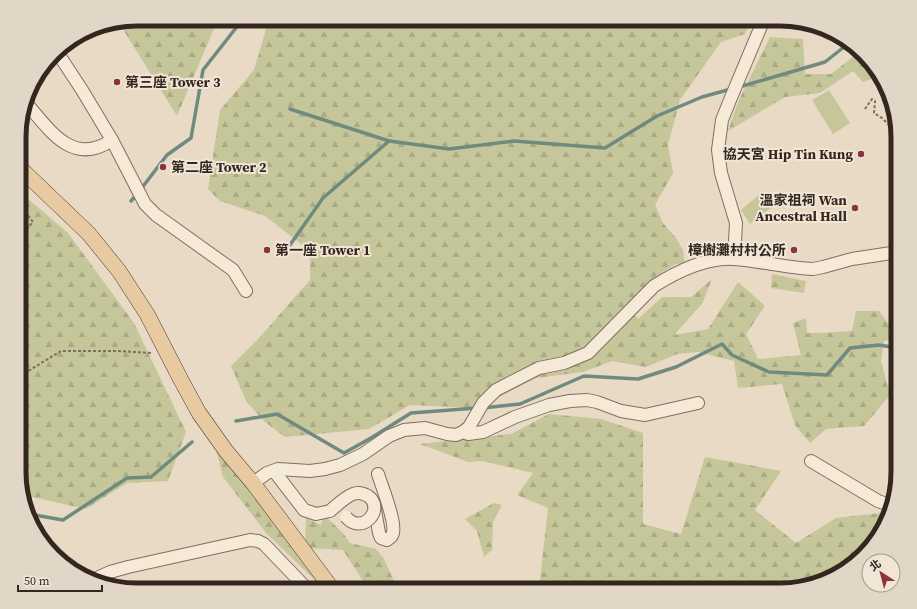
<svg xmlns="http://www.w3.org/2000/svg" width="917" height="609" viewBox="0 0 917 609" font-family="'Source Serif 4','Noto Sans TC',serif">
<defs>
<pattern id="forest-firs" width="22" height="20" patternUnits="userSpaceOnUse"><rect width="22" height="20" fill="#c6c69b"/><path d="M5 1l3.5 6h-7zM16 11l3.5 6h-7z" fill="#abaa85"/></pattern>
</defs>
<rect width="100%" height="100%" fill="#e9dac6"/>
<g fill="url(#forest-firs)">
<polygon points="137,19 218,19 177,116 119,23"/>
<polygon points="269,19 752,19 745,34 721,42 680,100 668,145 673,173 655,205 663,223 676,238 683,250 685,264 676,264 656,276 628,305 638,319 662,297 691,297 712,279 702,304 674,335 708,329 738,282 765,306 746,334 758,359 801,355 793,323 806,318 807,333 821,333 852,331 856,311 879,311 891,327 898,325 898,337 884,341 881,361 890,395 864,426 826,429 810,443 795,425 782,384 738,388 734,361 698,352 677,354 646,367 612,361 583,372 536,378 477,408 410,405 369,429 285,437 265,422 246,401 231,366 259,338 310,280 310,251 265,216 220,201 208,189 220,110 254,70"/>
<polygon points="770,37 803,39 805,74 831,74 858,53 880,76 863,82 853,71 820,93 785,97 728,131 738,102"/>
<polygon points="20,192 68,233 134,323 186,432 168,481 127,483 86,509 32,497 25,503 20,487"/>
<polygon points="772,274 806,281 804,293 771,288"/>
<polygon points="549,414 601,419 643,433 643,524 681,534 705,457 781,471 755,510 796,543 836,518 881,513 885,516 878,538 839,574 787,590 533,590 540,580 548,508 517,495 533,473 482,461 468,462 420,444 511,434"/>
<polygon points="216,449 237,472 323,588 267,534 223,477"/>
<polygon points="494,503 502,505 493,522 492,550 484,557 477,531 465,519"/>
<polygon points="324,515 343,533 350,543 376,549 383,557 395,583 392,590 369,590 343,550 305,548 306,518 321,525"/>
</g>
<g fill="#c6c69b">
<polygon points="829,90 850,123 833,134 812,100"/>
<polygon points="760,194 771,208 750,224 741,210"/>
</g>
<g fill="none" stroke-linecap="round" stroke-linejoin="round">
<g stroke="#6f8b80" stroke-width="3.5">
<polyline points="739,87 825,62 849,43"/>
<polyline points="290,109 389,141 449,149 514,141 605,148 657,116 702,97 731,89"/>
<polyline points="141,189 167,155 191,138 203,70 243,19"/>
<polyline points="131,201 137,194"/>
<polyline points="285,252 323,198 389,141"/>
<polyline points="483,408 520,404 584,376 638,379 676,367 722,344 732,355 769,372 827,375 850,348 879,345 898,348"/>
<polyline points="236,421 277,414 344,453 371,438 411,413 477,408"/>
<polyline points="29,514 63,520 127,478 151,477 192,442"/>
</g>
<defs>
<g id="minor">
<polyline points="57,52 82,90 112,140 145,204 156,215 233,270 246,291"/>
<path d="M26 103C50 130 72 167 112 140"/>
<polyline points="734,259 736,223 721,173 718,150 722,120 730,100 764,19"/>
<polyline points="463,432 468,434 483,432 515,417 549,405 570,401 587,400 597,402 621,411 645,415 698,403"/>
<polyline points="811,461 878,501 889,505"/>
<polyline points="274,471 304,510 316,514 330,511"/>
<path d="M253 483 267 473 278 469 310 471 325 469 340 465 363 454 389 436 404 430 425 428 447 434 456 435 463 432 469 427 483 403 496 390 539 368 564 363 588 353 654 286C678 271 706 257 734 259 761 261 787 268 813 269L823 267 852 259 898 252"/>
<path d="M374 504 379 533 381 538 387 540C390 538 392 537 393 533 396 521 382 487 378 474"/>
<polyline points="99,577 110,572 128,567 250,540 258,541 264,544 308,590"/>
</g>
<polyline id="major" points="20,168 89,234 119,271 147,314 181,380 199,413 226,451 253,483 333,590"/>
</defs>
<use href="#minor" stroke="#836d5e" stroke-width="14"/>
<use href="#major" stroke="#513c31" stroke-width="16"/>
<g stroke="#836d5e" stroke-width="2" stroke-dasharray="3 2" stroke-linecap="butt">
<polyline points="865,109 872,99 875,101 874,113 882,118 889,125"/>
<path d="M892 111C885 129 896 145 898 163"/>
<polyline points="20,237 33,222 24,210"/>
<polyline points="20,376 61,351 118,351 152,353"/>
</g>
<use href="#minor" stroke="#f5e9d8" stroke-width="12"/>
<use href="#major" stroke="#e8caa2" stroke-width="15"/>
<defs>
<path id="minor-bridge" d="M330 511C337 505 345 497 353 494 358 492 363 493 368 496 386 509 362 536 346 517"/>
</defs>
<use href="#minor-bridge" stroke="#836d5e" stroke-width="14" stroke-linecap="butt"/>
<use href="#minor-bridge" stroke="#f5e9d8" stroke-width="12"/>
</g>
<g fill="#8b3440" stroke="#f1e6d5" stroke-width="1.5">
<circle cx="117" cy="82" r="4"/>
<circle cx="861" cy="154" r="4"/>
<circle cx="163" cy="167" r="4"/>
<circle cx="855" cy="208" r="4"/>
<circle cx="267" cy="250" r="4"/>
<circle cx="794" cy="250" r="4"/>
</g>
<g text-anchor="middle" stroke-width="4" stroke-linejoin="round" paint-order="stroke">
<g font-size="14" font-weight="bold" fill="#342720" stroke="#f1e6d5" text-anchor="start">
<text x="125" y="87">第三座 Tower 3</text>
<text x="853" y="159" text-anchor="end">協天宮 Hip Tin Kung</text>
<text x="171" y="172">第二座 Tower 2</text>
<text x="847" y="205" text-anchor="end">溫家祖祠 Wan<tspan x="847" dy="16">Ancestral Hall</tspan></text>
<text x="275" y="255">第一座 Tower 1</text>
<text x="786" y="255" text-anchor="end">樟樹灘村村公所</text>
</g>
</g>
<path d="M0 0H917V609H0ZM137 26H780A111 111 0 0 1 891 137V472A111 111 0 0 1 780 583H137A111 111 0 0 1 26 472V137A111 111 0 0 1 137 26Z" fill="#e2d7c7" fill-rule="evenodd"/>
<path fill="none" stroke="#342720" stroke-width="5" d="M137 26H780A111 111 0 0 1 891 137V472A111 111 0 0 1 780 583H137A111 111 0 0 1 26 472V137A111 111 0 0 1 137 26Z"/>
<g transform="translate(881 573) rotate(324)"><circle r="19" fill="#f1e6d5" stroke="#a59a8d"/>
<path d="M0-3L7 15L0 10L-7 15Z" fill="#8b3440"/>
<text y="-6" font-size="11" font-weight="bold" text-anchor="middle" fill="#342720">北</text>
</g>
<path d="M18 585v6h84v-6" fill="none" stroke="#342720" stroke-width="2"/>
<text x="24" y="585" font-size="12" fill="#342720" stroke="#f1e6d5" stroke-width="3" paint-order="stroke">50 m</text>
</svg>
